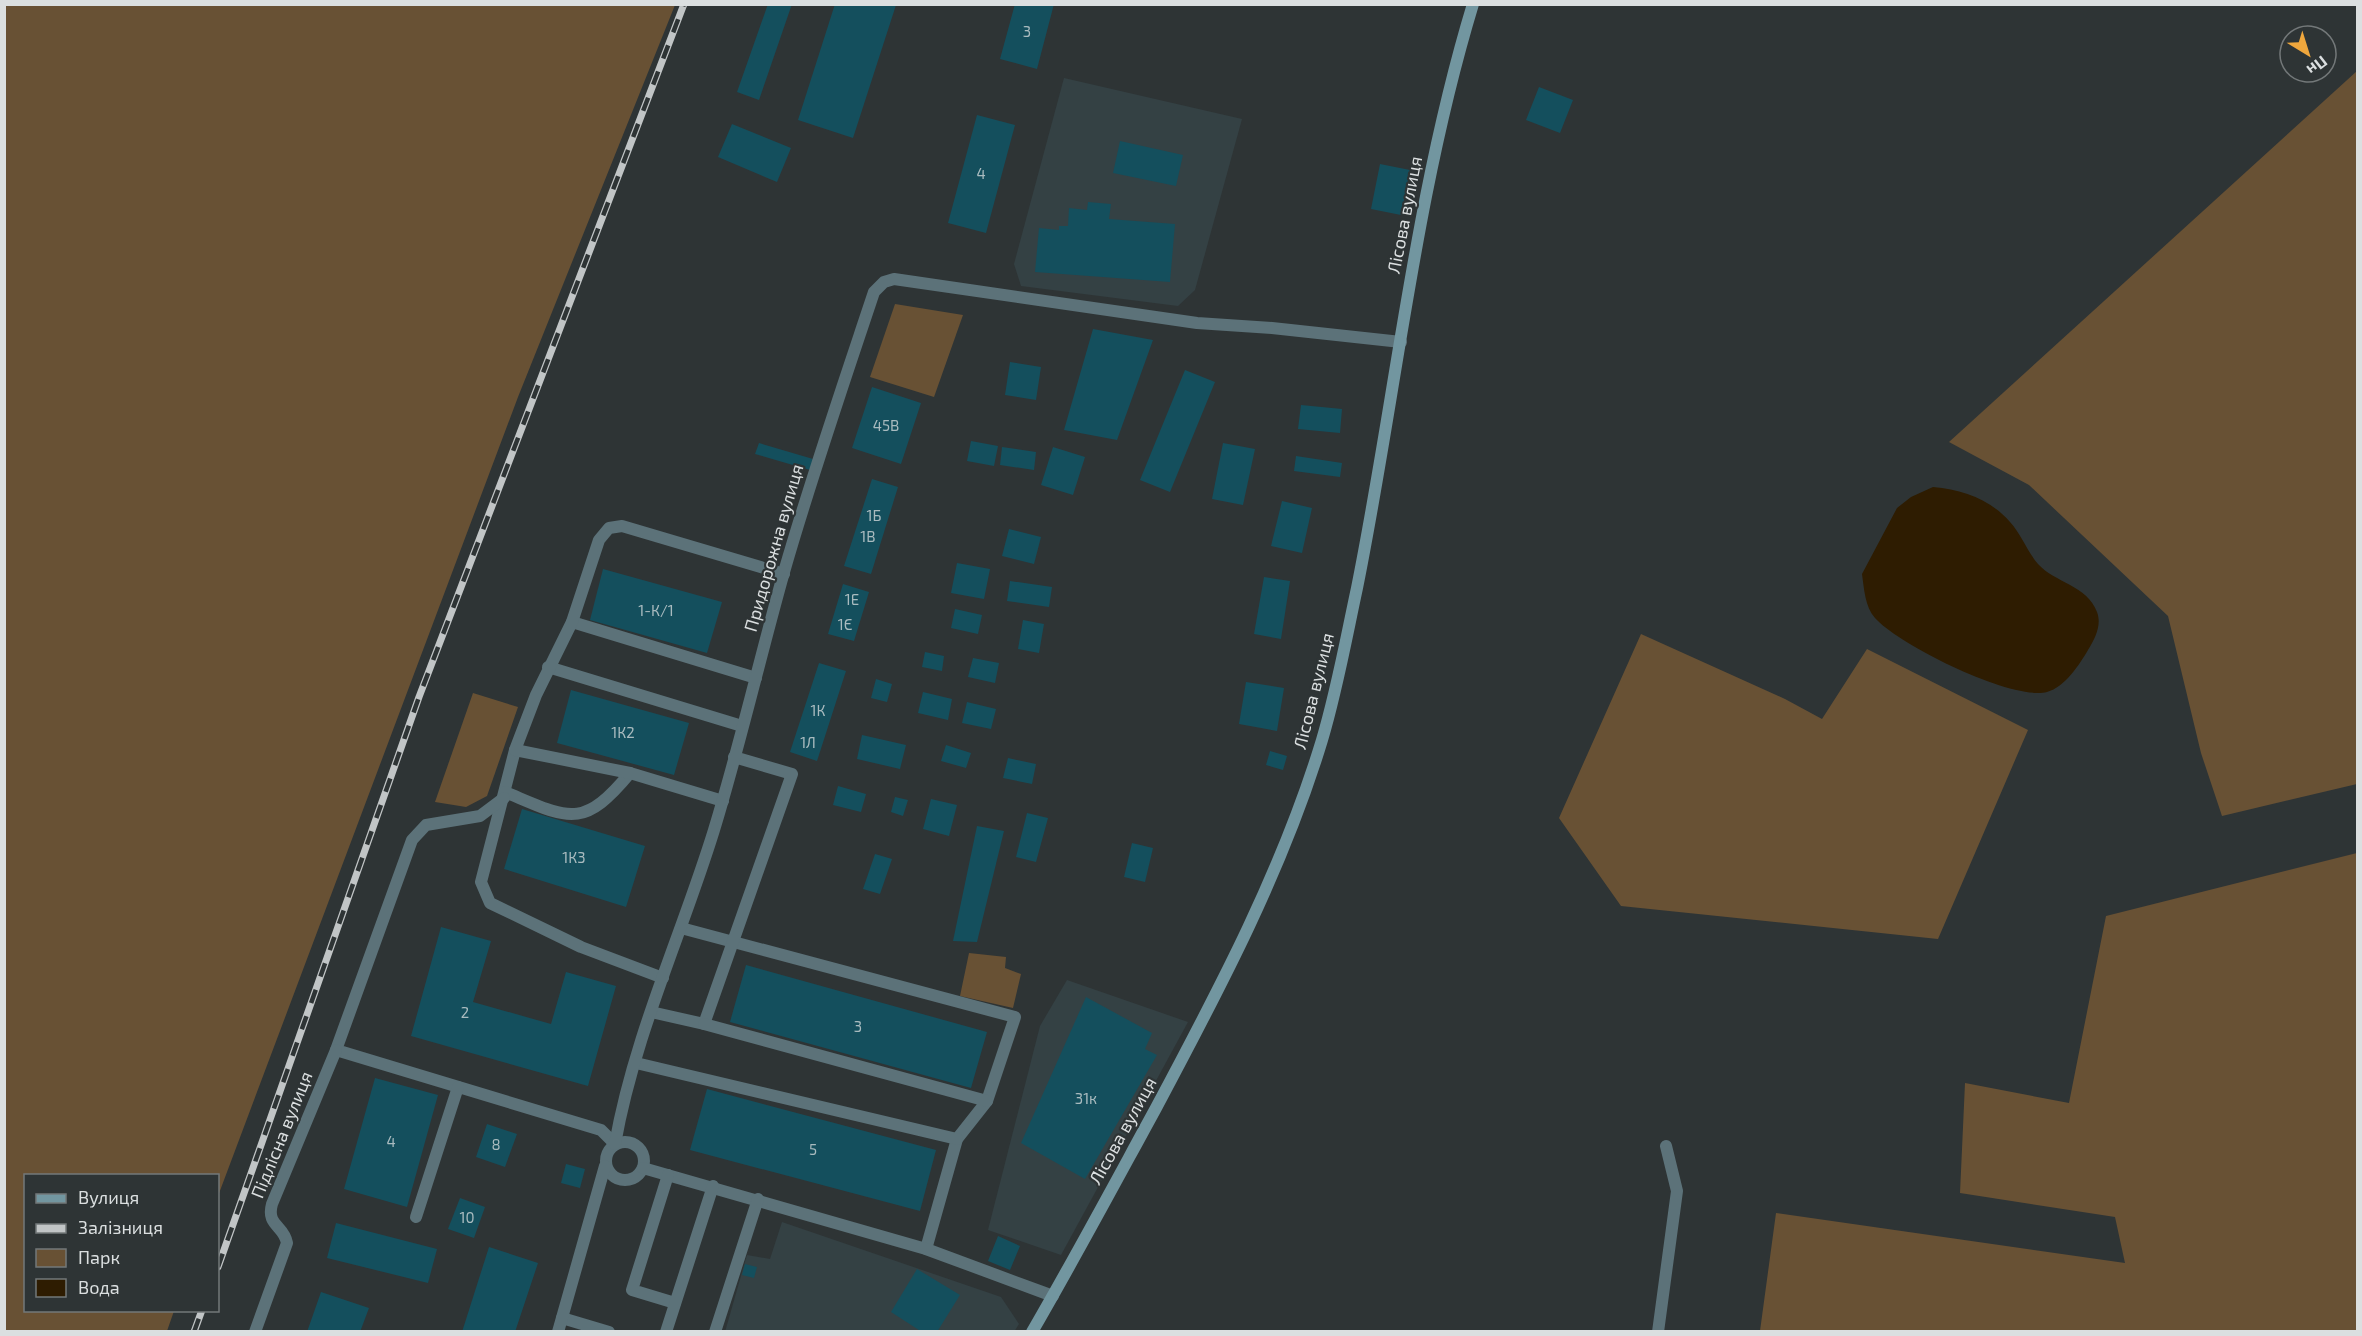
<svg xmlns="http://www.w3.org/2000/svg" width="2362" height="1336" viewBox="0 0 2362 1336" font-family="'Exo 2',sans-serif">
<rect width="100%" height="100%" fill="#2e3435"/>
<g fill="#344144">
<polygon points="1064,78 1242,119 1195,290 1178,306 1021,286 1014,264"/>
<polygon points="1067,980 1188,1022 1061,1255 988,1230 1040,1026"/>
<polygon points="782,1222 1001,1297 1019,1324 1014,1332 725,1332 747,1255 770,1259"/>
</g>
<g fill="#685134">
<polygon points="5,4 675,5 518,397 218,1196 218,1176 26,1176 26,1310 174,1311 167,1331 5,1331"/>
<polygon points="2357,71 2357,784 2222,816 2201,753 2168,616 2029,485 1949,442"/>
<polygon points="895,304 963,315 934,397 870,377"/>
<polygon points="1641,634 1785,699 1822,719 1867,649 2028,730 1938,939 1621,906 1559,818"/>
<polygon points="473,693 518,707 487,796 466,807 435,802"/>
<polygon points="2357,853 2357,1331 1760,1331 1776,1213 2125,1263 2115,1217 1960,1193 1965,1083 2069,1103 2106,916"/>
<polygon points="969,953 1006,957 1005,968 1021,974 1013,1008 960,996"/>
</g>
<path fill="#2e1c01" d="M1933 487C1963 490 1990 499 2010 522 2021 534 2027 551 2038 564 2055 583 2087 585 2097 612 2102 625 2095 639 2088 650 2079 665 2065 687 2047 692 2012 701 1899 645 1875 618 1865 607 1864 588 1862 574L1897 508 1911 497Z"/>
<g fill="#144f5d">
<polygon points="768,4 792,4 759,100 737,92"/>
<polygon points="835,4 896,5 853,138 798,120"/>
<polygon points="1015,4 1054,4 1037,69 1000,59"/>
<polygon points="1539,87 1573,100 1560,133 1526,120"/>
<polygon points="977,115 1015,125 986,233 948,223"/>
<polygon points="732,124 791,148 777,182 718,157"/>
<polygon points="1120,141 1183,155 1176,186 1113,173"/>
<polygon points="1380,164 1410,170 1401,215 1371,209"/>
<polygon points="1088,202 1111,204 1109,219 1175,224 1170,282 1035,272 1039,228 1059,230 1059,226 1068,226 1069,208 1087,210"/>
<polygon points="1093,329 1153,340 1117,440 1064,430"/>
<polygon points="1010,362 1041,367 1036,400 1005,395"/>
<polygon points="1185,370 1215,382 1170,492 1140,480"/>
<polygon points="872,387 921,403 901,464 852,448"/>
<polygon points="1301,405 1342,409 1340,433 1298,429"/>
<polygon points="971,441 998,446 994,466 967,461"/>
<polygon points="759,443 813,459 810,470 755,454"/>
<polygon points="1223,443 1255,449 1243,505 1212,499"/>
<polygon points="1002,447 1036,452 1034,470 1000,465"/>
<polygon points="1053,447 1085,457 1073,495 1041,485"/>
<polygon points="1296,456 1342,463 1340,477 1294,471"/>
<polygon points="872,479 898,487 871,574 844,566"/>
<polygon points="1282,501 1312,508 1302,553 1271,546"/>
<polygon points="1009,529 1041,537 1034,564 1002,556"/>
<polygon points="957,563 990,569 984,599 951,593"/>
<polygon points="603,569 722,602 707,653 590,620"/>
<polygon points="1264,577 1290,581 1281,639 1254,634"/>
<polygon points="1010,581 1052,587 1049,607 1007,601"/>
<polygon points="843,584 869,592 854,641 828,634"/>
<polygon points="955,609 982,615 978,634 951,628"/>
<polygon points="1023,620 1044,624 1039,653 1018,649"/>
<polygon points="925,652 944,656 942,671 922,667"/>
<polygon points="973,658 999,663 995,683 968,677"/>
<polygon points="819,663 846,671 817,761 790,752"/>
<polygon points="876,679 892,684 887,702 871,698"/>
<polygon points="1246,682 1284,688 1277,731 1239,724"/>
<polygon points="571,690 689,723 674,775 557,743"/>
<polygon points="923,692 952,699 948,720 918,713"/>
<polygon points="967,702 996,709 991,729 962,723"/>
<polygon points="862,735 906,745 900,769 857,759"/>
<polygon points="946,745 971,753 966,768 941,761"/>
<polygon points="1270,751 1287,756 1283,770 1266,765"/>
<polygon points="1008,758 1036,764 1032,784 1003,778"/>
<polygon points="838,786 866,794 861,812 833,805"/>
<polygon points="895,797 908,800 903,816 891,812"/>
<polygon points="931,799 957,805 949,836 923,829"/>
<polygon points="522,809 645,846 626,907 504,869"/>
<polygon points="1027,813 1048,818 1036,862 1016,857"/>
<polygon points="977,826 1004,831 977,942 953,941"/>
<polygon points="1132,843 1153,848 1145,882 1124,877"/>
<polygon points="875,854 892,859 880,894 863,889"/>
<polygon points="441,927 491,941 473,1002 551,1024 566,972 616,986 588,1086 411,1036"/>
<polygon points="746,965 987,1032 971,1088 730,1022"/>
<polygon points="1086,997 1152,1033 1145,1049 1157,1055 1085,1179 1021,1143"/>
<polygon points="375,1078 438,1095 407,1207 344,1189"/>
<polygon points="707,1089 936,1150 920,1211 690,1150"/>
<polygon points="487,1124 517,1134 505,1167 476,1157"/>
<polygon points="566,1164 585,1169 580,1188 561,1183"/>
<polygon points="460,1198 485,1207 474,1238 448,1229"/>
<polygon points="336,1223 437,1249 428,1283 327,1258"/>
<polygon points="998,1236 1020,1246 1010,1270 988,1261"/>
<polygon points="489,1247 538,1263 515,1332 462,1332"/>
<polygon points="745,1264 757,1267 754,1278 742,1275"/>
<polygon points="917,1269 960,1295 937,1332 922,1332 891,1312"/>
<polygon points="321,1292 369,1308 360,1332 307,1332"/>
</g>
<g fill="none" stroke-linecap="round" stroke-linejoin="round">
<g stroke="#5c7279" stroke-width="12">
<polyline points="572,622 756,678"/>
<polyline points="548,667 742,726"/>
<polyline points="515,750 481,882 490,903 581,947 663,978"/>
<path d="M505 792C568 818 582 831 630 773"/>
<polyline points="504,798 480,816 426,825 412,840 336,1050 601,1130 615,1144"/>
<polyline points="723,801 630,773 515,750 536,695 572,622 599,540 609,528 622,526 784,574"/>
<polyline points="681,928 1015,1017 987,1101 957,1139 926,1249"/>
<polyline points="651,1012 704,1024 792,774 734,757"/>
<polyline points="704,1024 987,1101"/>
<polyline points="636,1063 957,1139"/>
<circle cx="625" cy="1161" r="19"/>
<path d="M615 1144C634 1036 682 934 714 830 740 745 760 657 784 572 811 478 843 385 874 292L884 282 894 279 1197 323 1272 328 1401 342"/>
<polyline points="643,1168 926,1249 1053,1296"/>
<polyline points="668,1175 632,1290 675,1303"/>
<polyline points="416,1217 458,1087"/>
<polyline points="562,1318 609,1332"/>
<path d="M255 1332 287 1243C284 1225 266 1226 272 1204L336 1050"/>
<polyline points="558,1332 605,1166"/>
<polyline points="666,1332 713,1186"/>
<polyline points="715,1332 758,1199"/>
<polyline points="1658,1332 1677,1191 1666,1146"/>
</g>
<path stroke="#7296a0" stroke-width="12" d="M1032 1332C1075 1258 1115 1183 1156 1108 1219 990 1283 869 1322 740 1337 690 1346 639 1357 588 1396 394 1415 195 1473 4"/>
<defs>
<g id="rail">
<polyline points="218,1267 419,697 684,4"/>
<polyline points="194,1332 202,1310"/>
</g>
</defs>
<use href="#rail" stroke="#c1c5c6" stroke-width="7"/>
<use href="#rail" stroke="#2e3435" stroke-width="4.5" stroke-dasharray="14" stroke-linecap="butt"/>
</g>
<g text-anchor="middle" stroke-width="4.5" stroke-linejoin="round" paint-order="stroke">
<g font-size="15" fill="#a9bbbf">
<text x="1027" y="37">3</text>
<text x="981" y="179">4</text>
<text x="886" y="431">45В</text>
<text x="874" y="521">1Б</text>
<text x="868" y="542">1В</text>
<text x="852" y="605">1Е</text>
<text x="656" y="616">1-К/1</text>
<text x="845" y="630">1Є</text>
<text x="818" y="716">1К</text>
<text x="623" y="738">1К2</text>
<text x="808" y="748">1Л</text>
<text x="574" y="863">1К3</text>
<text x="465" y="1018">2</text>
<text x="858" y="1032">3</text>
<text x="1086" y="1104">31к</text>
<text x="391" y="1147">4</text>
<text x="496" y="1150">8</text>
<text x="813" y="1155">5</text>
<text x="467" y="1223">10</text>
</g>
<g font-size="18" fill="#dbdfe0" stroke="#2e3435">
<text transform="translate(1405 215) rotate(-79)" y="6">Лісова вулиця</text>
<text transform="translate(774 548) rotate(-74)" y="6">Придорожна вулиця</text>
<text transform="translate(1314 691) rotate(-76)" y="6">Лісова вулиця</text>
<text transform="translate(1123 1131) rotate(-61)" y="6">Лісова вулиця</text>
<text transform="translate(282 1135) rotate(-68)" y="6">Підлісна вулиця</text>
</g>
</g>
<rect width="2362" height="1336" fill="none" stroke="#dbdfe0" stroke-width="12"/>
<rect x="24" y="1174" width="195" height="138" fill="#2e3435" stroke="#737879" stroke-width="1.5"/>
<rect x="36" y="1194" width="30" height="9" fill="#7296a0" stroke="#737879" stroke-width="1.5"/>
<text x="78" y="1204" font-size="18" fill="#dbdfe0">Вулиця</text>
<rect x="36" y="1224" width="30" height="9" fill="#c1c5c6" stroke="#737879" stroke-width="1.5"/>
<text x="78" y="1234" font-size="18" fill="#dbdfe0">Залізниця</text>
<rect x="36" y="1249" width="30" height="18" fill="#685134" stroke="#737879" stroke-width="1.5"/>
<text x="78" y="1264" font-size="18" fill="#dbdfe0">Парк</text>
<rect x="36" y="1279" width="30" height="18" fill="#2e1c01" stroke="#737879" stroke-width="1.5"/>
<text x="78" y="1294" font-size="18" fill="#dbdfe0">Вода</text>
<g transform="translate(2308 54) rotate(142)"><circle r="28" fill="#2e3435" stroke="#737879" stroke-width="1.5"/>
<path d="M0-4.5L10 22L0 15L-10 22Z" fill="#efa73d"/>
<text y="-9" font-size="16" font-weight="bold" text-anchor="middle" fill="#dbdfe0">Пн</text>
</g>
</svg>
